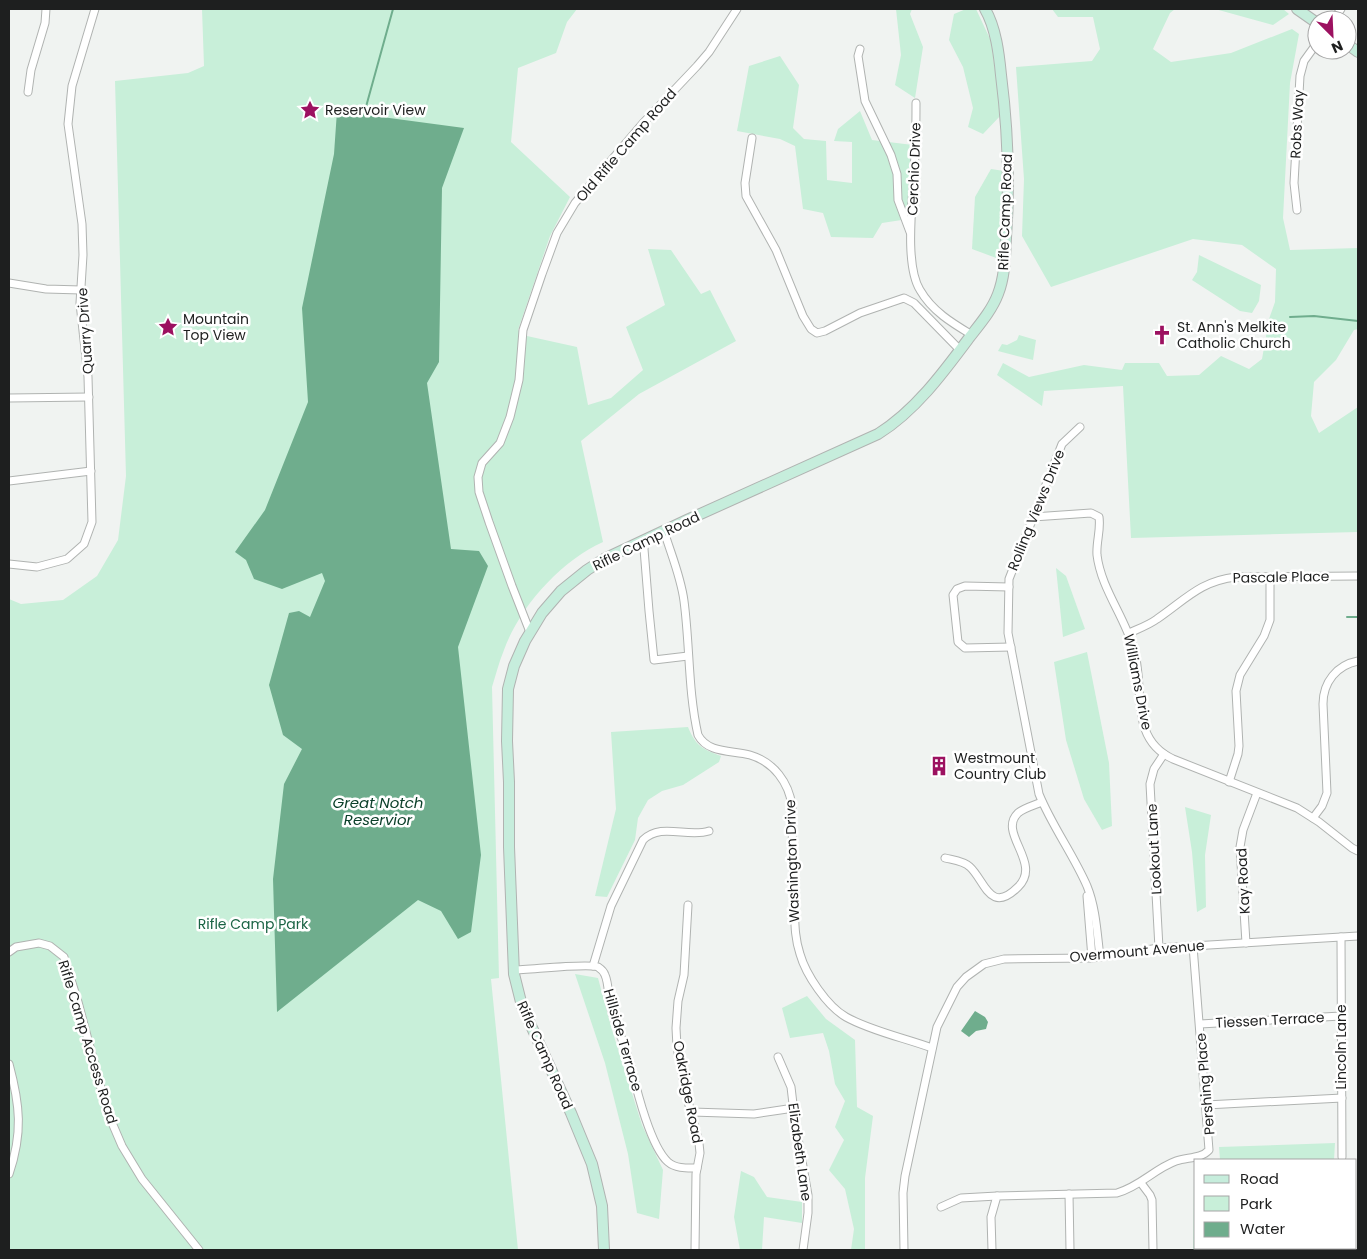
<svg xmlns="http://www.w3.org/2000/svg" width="1367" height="1259" viewBox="0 0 1367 1259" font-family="Poppins,sans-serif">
<rect width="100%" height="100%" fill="#f0f3f1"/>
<g fill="#c8efd9">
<path d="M202 9H577L567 22 556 53 518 68 511 142 570 197 550 236 518 330 527 336 577 347 588 405 611 398 643 370 626 327 665 305 648 249 671 250 701 294 710 290 736 341 639 394 581 441 603 542C561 561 520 606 504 650 499 662 496 674 492 687L499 978 491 979 518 1250H9V599L21 604 63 600 97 576 118 540 126 476 115 81 188 73 204 66Z"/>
<polygon points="896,9 912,9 910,14 923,47 915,98 895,85 901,55"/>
<polygon points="966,9 976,9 991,41 1001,115 983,134 968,127 973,108 963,67 949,40 954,14"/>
<polygon points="1052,9 1175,9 1170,13 1153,49 1171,62 1231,53 1292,29 1299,34 1290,83 1283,218 1290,250 1358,248 1358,329 1354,330 1336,360 1314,382 1311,416 1319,433 1358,407 1358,532 1131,538 1123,386 1044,391 1042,406 997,375 1003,363 1029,377 1084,365 1122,370 1125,363 1159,363 1167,376 1199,375 1221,356 1249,369 1262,359 1269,319 1275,302 1276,269 1242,245 1193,239 1051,287 1022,236 1024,179 1016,67 1092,61 1100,49 1093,17 1058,17"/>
<polygon points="1215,9 1283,9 1289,14 1273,25"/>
<polygon points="780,56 799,85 793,128 804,139 826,141 827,180 852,183 852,142 834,141 838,129 860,111 872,140 913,145 908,219 882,223 873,238 831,237 823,213 803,209 795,146 780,139 737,131 749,66"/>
<polygon points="991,169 1004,171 999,259 972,249 975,197"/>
<polygon points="1199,255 1261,285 1259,301 1252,313 1240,311 1192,280 1197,272"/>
<polygon points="1019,335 1036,340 1033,360 998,351 1002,344 1007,345 1017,340"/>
<polygon points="1056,568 1066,576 1085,629 1063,637"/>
<polygon points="1087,652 1109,763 1112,826 1102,830 1084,799 1066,740 1054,662"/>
<path d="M688 727C696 746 702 749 721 756L719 762 683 785 662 791 648 800 638 818 635 840 607 897 595 896 616 809 611 732Z"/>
<polygon points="1185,807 1211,815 1205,855 1206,907 1197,912 1192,852"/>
<polygon points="575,974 598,978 612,1030 642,1125 663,1170 659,1219 637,1213 628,1154 605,1063"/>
<polygon points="807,996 826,1019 855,1040 857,1107 873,1116 865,1178 865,1250 851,1250 854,1229 845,1189 829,1170 844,1140 835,1127 845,1101 835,1084 829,1051 823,1033 790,1038 782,1008"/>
<polygon points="1335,1143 1334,1160 1220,1160 1219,1147"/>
<polygon points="741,1171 754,1177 767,1197 802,1202 802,1223 764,1217 762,1250 740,1250 734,1217"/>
<polygon points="1196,1177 1196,1248 1271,1248 1271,1250 1193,1250 1194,1178"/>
</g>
<g fill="#6fad8d">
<polygon points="337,111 464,128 442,188 439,362 427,383 451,549 479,551 488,566 458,647 481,855 471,932 458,939 441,911 418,900 277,1012 273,879 284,784 302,749 283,735 269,685 289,613 299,611 310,617 325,581 322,573 282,589 254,579 246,560 235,552 265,510 308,402 302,308 334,154"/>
<polygon points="975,1011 985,1017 988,1022 986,1029 976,1031 969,1037 961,1031"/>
</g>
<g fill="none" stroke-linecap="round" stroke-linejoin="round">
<g stroke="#6fad8d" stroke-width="2">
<polyline points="364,114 393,9"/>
<polyline points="1290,317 1314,316 1358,321"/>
<polyline points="1347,617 1358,617"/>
</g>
<defs>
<g id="street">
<polyline points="1333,20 1341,9"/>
<polyline points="860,49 858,56 865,101 891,155 897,174 898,200 910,232"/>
<polyline points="28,92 31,70 45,23 46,9"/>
<path d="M916 103C916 125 916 147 914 169 913 200 904 264 920 290 932 311 952 323 972 335"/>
<polyline points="752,138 745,183 746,196 776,250 803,316 811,329 817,333 825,331 860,313 904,298 914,303 960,350"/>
<polyline points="1297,210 1294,183 1300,76 1304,61 1317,43"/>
<polyline points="9,283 46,289 81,290"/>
<polyline points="9,398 89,397"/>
<path d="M1080 427 1062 444 1009 579 1008 633 1039 794C1052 826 1073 854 1087 886 1096 908 1097 933 1100 957"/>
<polyline points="9,481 91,471"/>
<path d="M1033 517 1091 513 1099 517C1101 530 1096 542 1097 555 1101 588 1124 616 1133 647 1142 673 1136 703 1145 729 1150 743 1160 753 1173 759L1297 808 1319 822 1352 848 1358 851"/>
<path d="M664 531C671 554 681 577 684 601 690 646 688 691 698 735 708 754 733 750 750 755 774 762 789 783 792 806 792 838 793 869 794 901 795 919 794 936 800 954 806 975 827 1006 846 1017 871 1031 905 1038 932 1048"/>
<polyline points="645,540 644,549 649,611 654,660 688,656"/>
<polyline points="9,564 37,567 67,559 84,544 92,522 88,377 80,303 83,255 82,224 68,124 72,86 95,9"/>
<polyline points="1009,587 965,586 957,589 953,595 958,642 965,648 1011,647"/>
<polyline points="530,632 512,586 489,522 479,492 478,477 482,463 500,443 510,417 519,380 523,330 542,274 557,233 575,203 644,122 697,66 709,52 737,9"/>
<path d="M1129 633C1138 629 1149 625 1157 619 1185 600 1200 581 1236 577L1358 576"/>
<polyline points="1229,782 1238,754 1239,746 1236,691 1240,675 1264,636 1270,620 1270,577"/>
<path d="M1313 818 1322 806 1327 793 1323 704C1323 682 1337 665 1358 661"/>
<path d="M945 858C953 860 964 861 970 867 985 881 990 915 1018 887 1043 863 997 833 1018 813 1024 808 1035 805 1042 802"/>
<polyline points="1087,896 1092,958"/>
<polyline points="688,905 684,975 678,1001 676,1028 677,1047 684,1086 699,1143 700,1153 696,1174 695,1250"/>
<polyline points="1341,937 1342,1157"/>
<polyline points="1246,943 1240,847 1243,830 1257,793"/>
<polyline points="1159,948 1150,784 1154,769 1164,754"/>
<polyline points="9,952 16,947 39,943 50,946 64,957 78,1002 107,1111 122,1146 142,1179 199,1250"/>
<path d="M593 966 611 906 643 840C661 822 687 838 709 831"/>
<path d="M514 970C529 970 587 963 598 967 601 969 604 972 605 975 609 984 608 996 610 1005 615 1025 625 1044 630 1063 636 1087 650 1146 668 1162 676 1169 688 1168 697 1168"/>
<polyline points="1200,1024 1341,1016"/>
<polyline points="778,1057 791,1087 795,1121 808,1195 808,1213 803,1250"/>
<path d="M9 1064C20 1105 23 1133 9 1174"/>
<polyline points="1206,1105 1342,1098"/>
<polyline points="692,1112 754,1114 794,1108"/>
<polyline points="1141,1183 1150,1195 1152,1200 1153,1250"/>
<polyline points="1069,1194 1070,1250"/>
<polyline points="941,1207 961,1198 997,1196"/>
<polyline points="904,1250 903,1193 905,1176 937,1027 957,987 966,977 984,964 1004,959 1092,958 1159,948 1358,936"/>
<path d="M992 1250 991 1217 997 1196 1117 1193C1141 1186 1154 1169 1176 1161 1187 1157 1201 1159 1209 1150L1193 946"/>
</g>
<g id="secondary">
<polyline points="1297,9 1317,23"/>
<polyline points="1347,44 1358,52"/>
<path d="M604 1250 602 1206 592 1164 571 1113 522 1006 514 974 509 847V782L507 741 508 689 514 666 525 641 542 613 561 591 587 570 604 559 687 520 878 434C915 411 943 373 969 338 980 324 992 310 998 294 1005 276 1005 257 1006 238 1010 182 1008 130 1001 75 999 54 996 28 985 9"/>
</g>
</defs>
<use href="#street" stroke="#b0b3b1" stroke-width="9"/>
<use href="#secondary" stroke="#b0b3b1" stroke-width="12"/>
<use href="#street" stroke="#fff" stroke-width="7"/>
<use href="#secondary" stroke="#c6eddc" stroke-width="10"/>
</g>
<defs>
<symbol id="sight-bare" viewBox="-9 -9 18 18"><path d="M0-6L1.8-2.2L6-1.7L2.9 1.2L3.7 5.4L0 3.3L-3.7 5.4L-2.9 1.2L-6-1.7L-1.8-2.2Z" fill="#9c1160" stroke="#fff" stroke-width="2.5" paint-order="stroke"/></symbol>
<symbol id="church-bare" viewBox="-9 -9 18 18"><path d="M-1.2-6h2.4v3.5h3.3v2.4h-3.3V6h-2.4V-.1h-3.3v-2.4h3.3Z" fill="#9c1160" stroke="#fff" stroke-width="2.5" paint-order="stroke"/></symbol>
<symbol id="building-bare" viewBox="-9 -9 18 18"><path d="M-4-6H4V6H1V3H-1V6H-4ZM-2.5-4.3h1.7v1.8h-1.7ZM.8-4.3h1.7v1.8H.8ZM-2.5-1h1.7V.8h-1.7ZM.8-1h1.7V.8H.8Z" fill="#9c1160" stroke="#fff" stroke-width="2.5" paint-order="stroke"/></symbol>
</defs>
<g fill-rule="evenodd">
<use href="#sight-bare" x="296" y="96" width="28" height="28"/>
<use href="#sight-bare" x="154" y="313" width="28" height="28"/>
<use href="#church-bare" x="1148" y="321" width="28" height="28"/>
<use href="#building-bare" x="925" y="752" width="28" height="28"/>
</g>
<g text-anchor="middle" stroke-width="5" stroke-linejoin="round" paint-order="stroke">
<g font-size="14" fill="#1e1f1f" stroke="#fff" text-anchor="start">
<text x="325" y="115">Reservoir View</text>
<text x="183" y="324">Mountain<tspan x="183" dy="16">Top View</tspan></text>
<text x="1177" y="332">St. Ann's Melkite<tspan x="1177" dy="16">Catholic Church</tspan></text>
<text x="954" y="763">Westmount<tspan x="954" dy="16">Country Club</tspan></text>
</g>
<g font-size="14" fill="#1e1f1f" stroke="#fff">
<text transform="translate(1297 124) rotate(-87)" y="5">Robs Way</text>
<text transform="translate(626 145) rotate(-49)" y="5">Old Rifle Camp Road</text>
<text transform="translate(914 169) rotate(-88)" y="5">Cerchio Drive</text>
<text transform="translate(1005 212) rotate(-88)" y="5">Rifle Camp Road</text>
<text transform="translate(85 331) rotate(-94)" y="5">Quarry Drive</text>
<text transform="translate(1036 510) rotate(-68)" y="5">Rolling Views Drive</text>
<text transform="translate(646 541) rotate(-26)" y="5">Rifle Camp Road</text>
<text transform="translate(1281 577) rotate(-1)" y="5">Pascale Place</text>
<text transform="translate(1138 682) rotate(79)" y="5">Williams Drive</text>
<text transform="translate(1154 849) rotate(-93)" y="5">Lookout Lane</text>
<text transform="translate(792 861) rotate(-92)" y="5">Washington Drive</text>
<text transform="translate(1243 881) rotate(-93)" y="5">Kay Road</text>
<text transform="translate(1137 951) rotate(-5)" y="5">Overmount Avenue</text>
<text transform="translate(1270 1020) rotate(-3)" y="5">Tiessen Terrace</text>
<text transform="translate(623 1040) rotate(74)" y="5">Hillside Terrace</text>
<text transform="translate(88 1042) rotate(73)" y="5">Rifle Camp Access Road</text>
<text transform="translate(1341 1047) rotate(-90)" y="5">Lincoln Lane</text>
<text transform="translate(545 1055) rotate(66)" y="5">Rifle Camp Road</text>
<text transform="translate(1205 1084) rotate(-95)" y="5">Pershing Place</text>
<text transform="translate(688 1092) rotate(79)" y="5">Oakridge Road</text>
<text transform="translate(800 1152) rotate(82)" y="5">Elizabeth Lane</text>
</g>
<g font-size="14" fill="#1b6445" stroke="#fff">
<text x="253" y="929">Rifle Camp Park</text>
</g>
<g font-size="15" font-style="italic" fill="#0c402a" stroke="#fff">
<text x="378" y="808">Great Notch<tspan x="378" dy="17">Reservior</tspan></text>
</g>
</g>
<rect width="1367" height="1259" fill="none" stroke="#1e1f1f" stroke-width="20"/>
<rect x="1194" y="1159" width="162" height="90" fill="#ffffff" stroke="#a5a5a5"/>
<rect x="1204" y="1175" width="25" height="8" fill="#c6eddc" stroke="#a5a5a5"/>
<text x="1240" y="1184" font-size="15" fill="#1e1f1f">Road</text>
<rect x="1204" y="1196" width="25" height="15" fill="#c8efd9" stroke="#a5a5a5"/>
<text x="1240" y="1209" font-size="15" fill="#1e1f1f">Park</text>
<rect x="1204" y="1222" width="25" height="15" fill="#6fad8d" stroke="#a5a5a5"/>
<text x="1240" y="1234" font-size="15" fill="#1e1f1f">Water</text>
<g transform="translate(1332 35) rotate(156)"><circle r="24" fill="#ffffff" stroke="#a5a5a5"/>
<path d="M0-4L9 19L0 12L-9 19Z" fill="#9c1160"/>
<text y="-8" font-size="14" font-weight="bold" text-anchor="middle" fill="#1e1f1f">N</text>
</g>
</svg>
